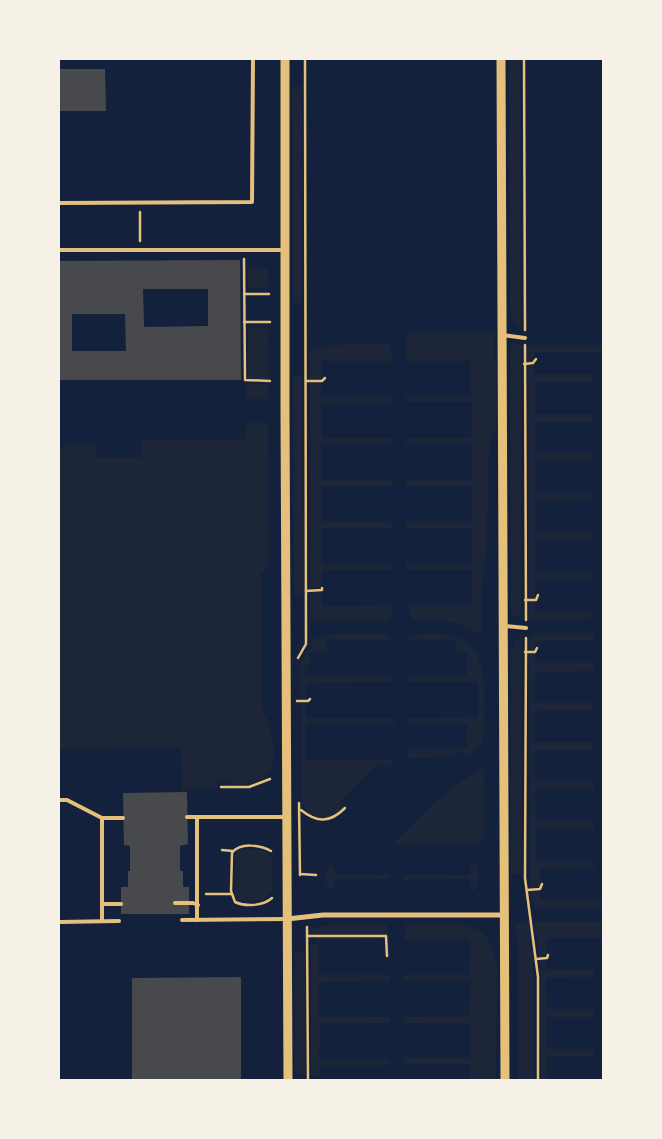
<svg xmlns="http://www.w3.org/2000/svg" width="662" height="1139" viewBox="0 0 662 1139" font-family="'Fira Sans',sans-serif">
<rect width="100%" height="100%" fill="#14213d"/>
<g fill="#1d2539">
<polygon points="509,59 520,59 521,328 513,319 510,310"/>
<polygon points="292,86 302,86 302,303 295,303 293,297"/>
<polygon points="268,268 268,288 248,287 248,269"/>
<polygon points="248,327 266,327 268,331 269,379 248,379"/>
<path d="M407 331 495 332 496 429 490 444 488 467 487 536 481 603V636C460 618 437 620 412 620L407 605H472V570H406V563H472V528H406V521H472V486H406V480L472 479V444H406V438H471L472 402H406V396H471V361H406Z"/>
<polygon points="390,344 392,361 321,361 321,379 310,379 309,350 330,345"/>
<polygon points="514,344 521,344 521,618 515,616 511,611 510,351"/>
<polygon points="528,345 603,345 603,352 534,352 534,362 527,362"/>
<polygon points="528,365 534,365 534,374 592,374 592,382 535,382 535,414 593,414 593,422 535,422 535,453 593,453 593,461 535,461 535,493 593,493 593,500 535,501 535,532 593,532 593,540 535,540 535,572 593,572 593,579 535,580 535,599 529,599"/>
<polygon points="293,375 302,375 304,596 294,596"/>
<polygon points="310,383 321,383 321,397 392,396 393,403 321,403 322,438 392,438 392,444 321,445 321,480 393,480 393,486 321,486 322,522 393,521 392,528 322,528 322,564 393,564 393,570 322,570 321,588 310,589"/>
<rect x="247" y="384" width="21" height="15"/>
<path d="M246 423H268L269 568 261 572 262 713C270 719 270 728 272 738 279 775 267 785 231 784V779H217V788L182 789 181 748 59 749 60 449 64 448V444L96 443 97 458H141V440L246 439Z"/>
<polygon points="322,592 322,606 392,605 392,612 388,621 310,621 310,593"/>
<polygon points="529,602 535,602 535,611 593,611 593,614 588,619 528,619"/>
<polygon points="535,633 593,633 593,640 535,641 535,650 529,650 529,635"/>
<path d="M334 634H389L392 640H327V652H310L311 665H305V676H393V682L306 683 305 699H301C301 685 296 656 311 648L310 640 322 636Z"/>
<path d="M407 635C425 635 449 630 464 641 487 657 484 687 484 711 484 721 486 733 482 742 479 750 472 753 465 757L463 752 445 757 408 758V749L467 748V724H407V718L478 717V682H407L406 676 467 675V652L456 651V640H407Z"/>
<polygon points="522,635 522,874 511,874 511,654 515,642"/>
<polygon points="529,654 535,654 535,663 593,663 593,671 535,672 535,703 593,703 593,710 535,711 535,742 593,742 593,750 535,750 535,781 594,781 594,789 535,789 536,821 594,821 594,829 536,829 536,861 594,861 594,868 540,869 540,887 530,887 530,875"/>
<path d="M301 703H305L306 718H394V724H306V760L392 759V765L388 769 379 762 341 801 345 806C341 809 337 814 332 816 318 823 304 813 301 799Z"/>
<path d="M482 769 484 770 485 831 481 842 470 844 393 845C422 816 445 788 482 769Z"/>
<polygon points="239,849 264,851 272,857 273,890 264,900 239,901 235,895 235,855"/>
<path d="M470 863H475C481 870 480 884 474 891H471L470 879 404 880V875H470Z"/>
<path d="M334 864V875H389V879L334 880V891C322 886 321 868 334 864Z"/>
<polygon points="531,891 540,891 540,900 603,900 603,908 534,909"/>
<polygon points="529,920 533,967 534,1080 519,1080 519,970 516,923"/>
<polygon points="535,922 603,922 603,938 547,938 547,957 540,957"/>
<polygon points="383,923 387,926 389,935 311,935 311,928 334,924"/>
<polygon points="406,924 455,923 467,925 481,931 487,938 497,963 496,1080 470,1080 470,1064 404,1065 404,1058 470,1058 470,1023 404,1023 404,1017 469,1016 470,981 403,981 404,975 469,975 470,940 404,940"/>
<polygon points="317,938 384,938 385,939 319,940 319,975 390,975 390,981 319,982 319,1017 391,1017 390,1023 320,1024 319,1059 390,1059 391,1065 320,1065 319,1077 311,1076 311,944 317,944"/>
<polygon points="295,951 305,952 306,1076 296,1072 295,1069"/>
<polygon points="540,960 546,960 547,970 594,970 594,977 546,978 547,1009 594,1009 594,1017 547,1017 547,1049 594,1049 594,1056 547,1057 547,1078 552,1079 552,1080 541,1080"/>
</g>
<g fill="#48494c" fill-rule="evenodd">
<polygon points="59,69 105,69 106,111 59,111"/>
<path d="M240 260 241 380H59V261ZM143 289H208V326L144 327ZM72 314H125L126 351H72Z"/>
<polygon points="187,792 188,844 180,846 180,871 183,871 183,887 189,887 189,914 121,914 121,887 128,887 128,871 130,871 130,846 124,845 123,793"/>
<polygon points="241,977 241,1080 132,1080 132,978"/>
</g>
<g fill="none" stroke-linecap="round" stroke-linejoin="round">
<g stroke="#e5c07b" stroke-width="2.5">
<polyline points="524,59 525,330"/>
<polyline points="140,241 140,212"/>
<polyline points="244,259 245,380 270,381"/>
<polyline points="244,294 269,294"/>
<polyline points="244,322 270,322"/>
<polyline points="525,345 526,620"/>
<polyline points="524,364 533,363 536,359"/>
<polyline points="306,381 322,381 325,378"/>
<polyline points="306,591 322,590 322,588"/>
<polyline points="525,600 536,600 538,595"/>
<polyline points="526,638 525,878 538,977 538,1080"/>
<polyline points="525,652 535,652 537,648"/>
<polyline points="298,658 306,644 305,59"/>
<polyline points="297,701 308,701 310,699"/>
<polyline points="221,787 249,787 270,779"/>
<polyline points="299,803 300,875"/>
<path d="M301 810C317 823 330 823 345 808"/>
<polyline points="222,850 233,851"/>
<path d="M271 851C260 845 240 842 232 853L231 891 235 902C246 907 263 906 272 898"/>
<polyline points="300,874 316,875"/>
<polyline points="527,890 540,889 542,884"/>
<polyline points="206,894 232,894"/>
<polyline points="307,927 308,1080"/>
<polyline points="308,936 386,936 387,956"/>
<polyline points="536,959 547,958 548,955"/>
</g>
<g stroke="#e5c07b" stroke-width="4">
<polyline points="59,203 252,202 253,59"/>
<polyline points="59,250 284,250"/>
<polyline points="502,335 525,338"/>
<polyline points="504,626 526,628"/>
<polyline points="59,800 67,800 102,818 123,818"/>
<polyline points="187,817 286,817"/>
<polyline points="197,817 197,920"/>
<polyline points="102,818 102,921"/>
<polyline points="175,903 193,903 198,905"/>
<polyline points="102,904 121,904"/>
<polyline points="182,920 287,919"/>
<polyline points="59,922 119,921"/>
</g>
<polyline stroke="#e5c07b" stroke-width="5" points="287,919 323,915 505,915"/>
<g stroke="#e5c07b" stroke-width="9">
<polyline points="285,59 285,411 288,1080"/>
<polyline points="501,59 505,1080"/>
</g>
</g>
<rect width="662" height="1139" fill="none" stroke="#f6f1e7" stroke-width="120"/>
</svg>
